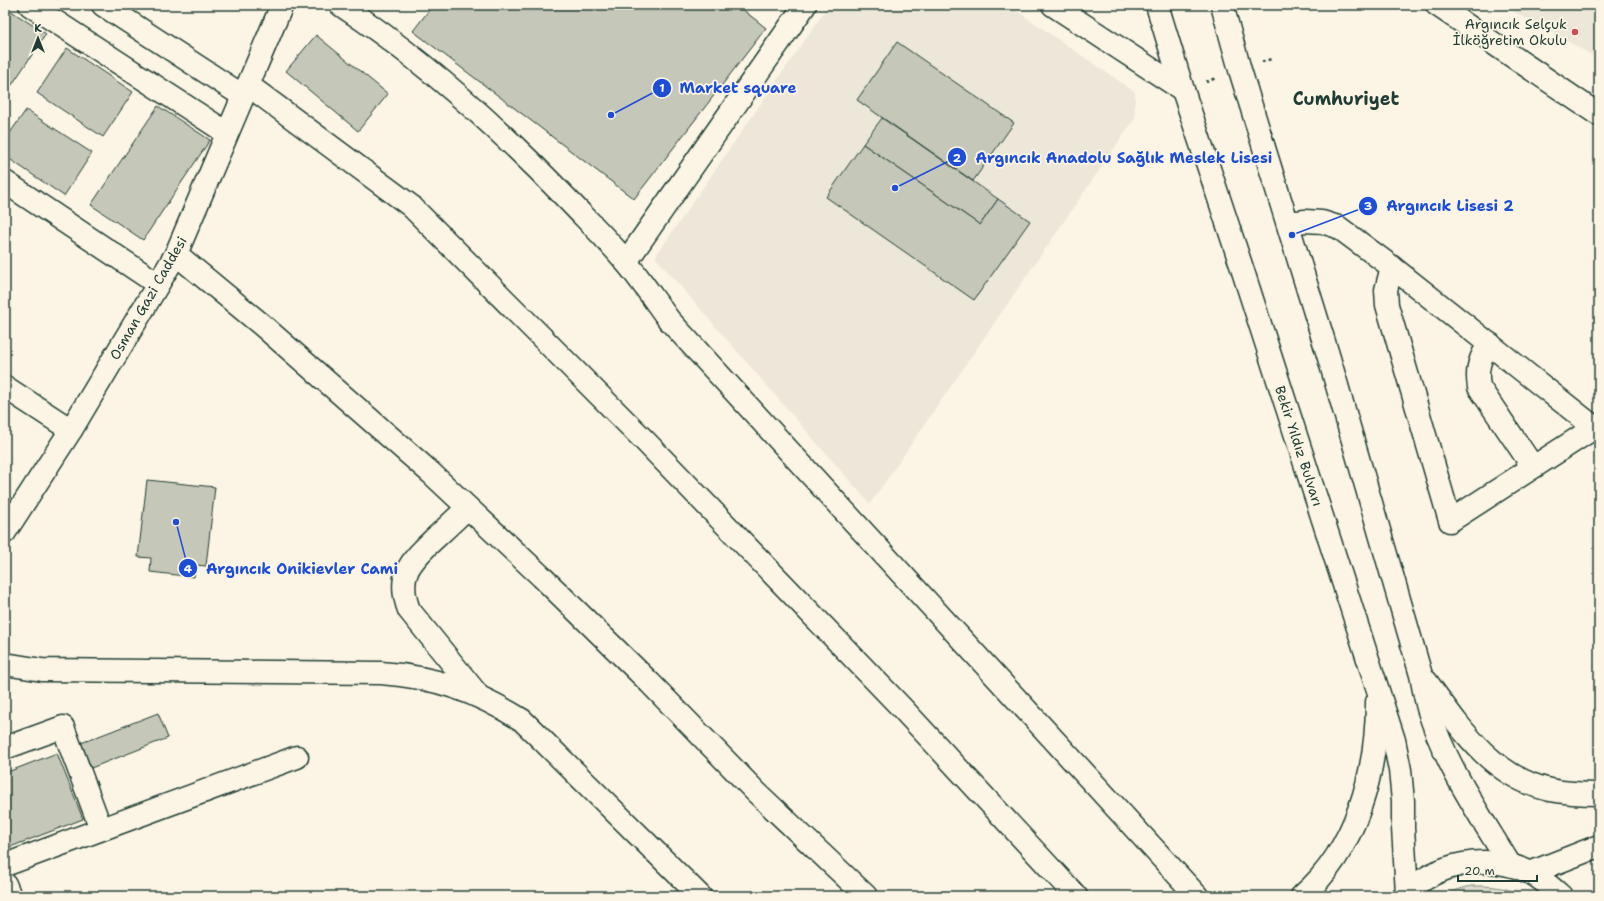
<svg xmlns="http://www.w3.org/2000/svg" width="1604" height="901" viewBox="0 0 1604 901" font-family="'Shantell Sans',sans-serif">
<rect width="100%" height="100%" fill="#fcf5e5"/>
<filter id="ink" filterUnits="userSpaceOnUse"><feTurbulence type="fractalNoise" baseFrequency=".025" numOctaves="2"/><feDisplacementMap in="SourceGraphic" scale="8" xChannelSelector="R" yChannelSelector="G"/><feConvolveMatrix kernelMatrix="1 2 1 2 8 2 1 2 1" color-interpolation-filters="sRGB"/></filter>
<g filter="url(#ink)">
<g fill="#ece7d8">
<polygon points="829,5 1008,5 1135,92 1135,118 870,504 655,257"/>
<polygon points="1502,5 1599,5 1599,59"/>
</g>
<path fill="#dcdacc" stroke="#7e8c80" d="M1471 886C1489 886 1507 886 1522 896H1443L1456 890Z"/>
<g fill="#c5c7b9" stroke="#1f3d34">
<polygon points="433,5 737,5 766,28 634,199 413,31"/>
<polygon points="5,7 46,34 5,95"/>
<polygon points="316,35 388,94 358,131 286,71"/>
<polygon points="897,42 1014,123 973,181 857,100"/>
<polygon points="67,48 133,92 103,137 37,93"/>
<polygon points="158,106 210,140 143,240 91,205"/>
<polygon points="26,110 92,153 64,196 5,156 5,140"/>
<polygon points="882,118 998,199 980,225 863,144"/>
<polygon points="863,144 980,225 998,199 1030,221 974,300 826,197"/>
<polygon points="147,480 215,487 206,566 196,565 194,577 150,572 151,558 138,557"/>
<polygon points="158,713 168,738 91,768 81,743"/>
<polygon points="57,753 83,819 5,849 5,773"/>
</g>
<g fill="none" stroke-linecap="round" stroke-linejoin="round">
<defs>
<g id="minor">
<polyline points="30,5 227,133"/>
<polyline points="103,5 243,96"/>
<path d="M341 5C424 60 499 128 568 200 587 220 608 240 626 262 641 280 655 301 669 320L1197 896"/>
<polyline points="1053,5 1183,90"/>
<polyline points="1437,5 1599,115"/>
<polyline points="248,85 411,206 645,441 901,707 1076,896"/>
<polyline points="5,182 158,284"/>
<polyline points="1288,223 1305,221 1322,222 1338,227 1392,267 1599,431"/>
<polyline points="176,254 262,325 431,473 542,577 650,683 756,792 866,896"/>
<polyline points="626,262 805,5"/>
<polyline points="1392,267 1386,290 1387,305 1450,521 1594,428"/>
<path d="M1490 344C1479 357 1476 370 1479 387L1533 467"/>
<polyline points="5,387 71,430"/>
<path d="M467 508C456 519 445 529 433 540 410 562 396 576 409 610L477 694"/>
<polyline points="5,532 71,430 176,254 282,5"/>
<path d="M5 664 42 670 381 673C436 677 475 691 522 720L700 896"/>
<polyline points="5,748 63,727 101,829"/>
<polyline points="5,865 297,757"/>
<polyline points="5,884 10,896"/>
</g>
<g id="major">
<polyline points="1157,5 1183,90 1241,265 1394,740 1400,770 1403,801 1403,828 1407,893"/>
<path d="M1222 5 1240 70 1329 358 1421 675C1423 686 1425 697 1428 708 1445 765 1480 815 1510 865"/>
<path d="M1426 681C1459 726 1491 777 1550 790 1566 793 1582 794 1599 794"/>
<path d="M1302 896C1356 850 1377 772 1377 702"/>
</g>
<g id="highway">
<polyline points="1530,873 1599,846"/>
<path d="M1404 896C1436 862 1487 853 1529 872 1541 878 1551 887 1561 896"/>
</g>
</defs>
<use href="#minor" stroke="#1f3d34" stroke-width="25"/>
<use href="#major" stroke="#1f3d34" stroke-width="25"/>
<use href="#highway" stroke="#1f3d34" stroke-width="25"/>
<g stroke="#1f3d34" stroke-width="2.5" stroke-dasharray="3 3" stroke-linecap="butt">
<polyline points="1262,62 1271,59"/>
<polyline points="1206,82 1216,78"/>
</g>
<use href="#minor" stroke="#fcf5e5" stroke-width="22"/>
<use href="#major" stroke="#fcf5e5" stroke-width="22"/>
<use href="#highway" stroke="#fcf5e5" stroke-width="22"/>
</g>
</g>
<circle fill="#d1495b" stroke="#fcf5e5" stroke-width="1.5" cx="1575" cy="32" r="4"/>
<g text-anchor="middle" stroke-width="3.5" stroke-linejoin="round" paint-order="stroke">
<g font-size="14" fill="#1f3d34" stroke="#fcf5e5" text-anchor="end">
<text x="1567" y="29">Argıncık Selçuk<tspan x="1567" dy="16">İlköğretim Okulu</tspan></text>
</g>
<g font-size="14" fill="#1f3d34" stroke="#fcf5e5">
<text transform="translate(148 298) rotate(-60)" y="5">Osman Gazi Caddesi</text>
<text transform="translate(1299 446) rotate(72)" y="5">Bekir Yıldız Bulvarı</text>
</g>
<g font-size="18" font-weight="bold" fill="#1f3d34" stroke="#fcf5e5">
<text x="1346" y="105">Cumhuriyet</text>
</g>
</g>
<path fill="none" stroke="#1d4ed8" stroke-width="1.5" d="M611 115L662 88M895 188L957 157M1292 235L1368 206M176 522L188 568"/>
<g fill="#1d4ed8" stroke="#fcf5e5" stroke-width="1.5">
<circle cx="611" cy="115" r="4"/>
<circle cx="895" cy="188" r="4"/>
<circle cx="1292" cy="235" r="4"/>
<circle cx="176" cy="522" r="4"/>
<circle cx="662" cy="88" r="10"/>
<circle cx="957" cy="157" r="10"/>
<circle cx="1368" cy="206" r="10"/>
<circle cx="188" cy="568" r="10"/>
</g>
<g font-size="12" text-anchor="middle" font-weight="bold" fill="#fff">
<text x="662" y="92">1</text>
<text x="957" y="162">2</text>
<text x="1368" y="210">3</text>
<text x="188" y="573">4</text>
</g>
<g font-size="15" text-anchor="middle" font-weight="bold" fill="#1d4ed8" stroke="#fcf5e5" stroke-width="3.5" stroke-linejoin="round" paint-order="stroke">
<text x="738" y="93">Market square</text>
<text x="1124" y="163">Argıncık Anadolu Sağlık Meslek Lisesi</text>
<text x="1450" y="211">Argıncık Lisesi 2</text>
<text x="302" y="574">Argıncık Onikievler Cami</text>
</g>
<rect width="1604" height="901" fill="none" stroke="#fcf5e5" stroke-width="20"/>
<rect x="10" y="10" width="1584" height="881" fill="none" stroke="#1f3d34" stroke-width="1.5" filter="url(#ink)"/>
<g transform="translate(38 38)" stroke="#fcf5e5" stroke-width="3" paint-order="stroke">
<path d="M0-3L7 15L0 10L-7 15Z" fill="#1f3d34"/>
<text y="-6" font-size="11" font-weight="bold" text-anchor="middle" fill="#1f3d34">K</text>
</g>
<path d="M1458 875v6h79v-6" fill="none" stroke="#1f3d34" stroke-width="2"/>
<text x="1464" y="875" font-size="12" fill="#1f3d34" stroke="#fcf5e5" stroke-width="3" paint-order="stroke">20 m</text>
</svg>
